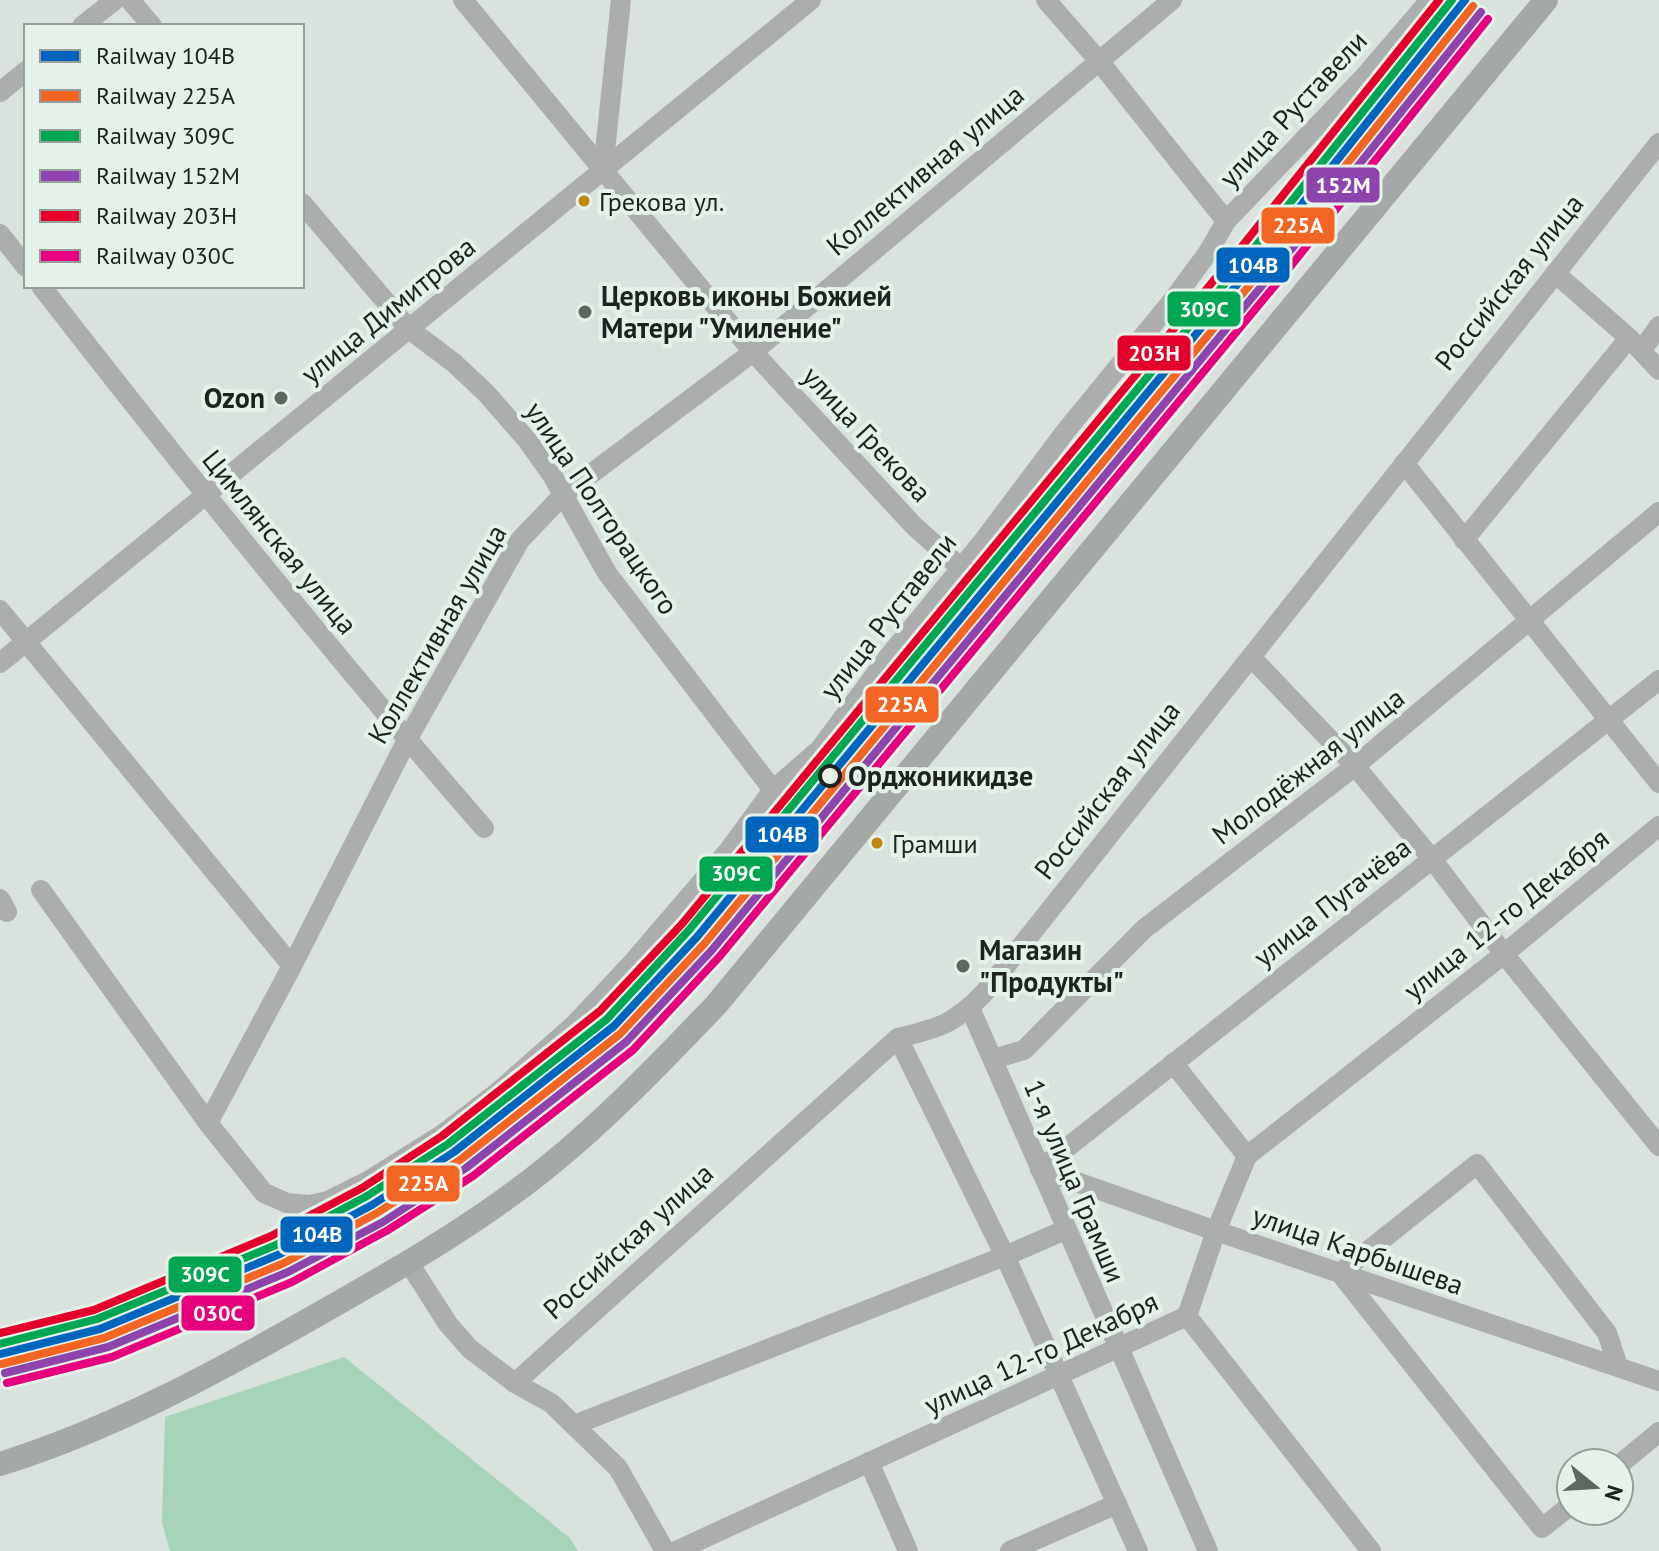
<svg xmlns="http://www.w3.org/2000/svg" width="1659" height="1551" viewBox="0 0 1659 1551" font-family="'PT Sans',sans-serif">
<rect width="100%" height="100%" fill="#dae2dd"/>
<g fill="#a6d3ba">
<polygon points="344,1357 570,1538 578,1551 170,1551 162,1523 165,1417"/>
<polygon points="60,1360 60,1367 0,1381 0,1374"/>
</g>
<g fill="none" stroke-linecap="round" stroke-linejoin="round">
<g stroke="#acaead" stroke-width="20">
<polyline points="130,0 152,26"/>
<polyline points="463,0 753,352 914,526 961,568"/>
<polyline points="1046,0 1099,61 1226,221"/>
<polyline points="82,26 115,0"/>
<polyline points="0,92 26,71"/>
<polyline points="603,170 621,0"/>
<polyline points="302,203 409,329 454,363 486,393 527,440 552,475 607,573 773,790"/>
<polyline points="0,234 26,267"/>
<polyline points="1555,273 1629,338 1659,370"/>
<path d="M41 286C184 470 331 652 484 828"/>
<polyline points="1642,350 1659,326"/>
<polyline points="1404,463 1659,783"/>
<polyline points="1464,540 1629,338"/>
<polyline points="0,610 292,966"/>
<polyline points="1251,657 1355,766 1432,859 1504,954 1659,1146"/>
<polyline points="0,663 811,0"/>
<polyline points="41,890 208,1123 264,1193 287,1203 309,1205 328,1201 368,1181 443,1134 498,1092 574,1025 633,962 729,850 773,790 820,749 889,656 984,540 1065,432 1176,296 1209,251 1226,221 1365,76 1430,0"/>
<polyline points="0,899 7,912"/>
<polyline points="970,1008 1208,1551"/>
<polyline points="898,1038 1005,1256 1138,1551"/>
<polyline points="993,1059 1024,1050 1144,929 1355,766 1659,512"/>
<polyline points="1173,1063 1247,1156"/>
<polyline points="208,1123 292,966 407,740 520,540 563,495 753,352 1172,0"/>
<polyline points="1040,1169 1659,680"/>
<polyline points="1040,1169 1216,1231 1659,1381"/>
<polyline points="409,1263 448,1324 470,1349 515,1383 551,1403 618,1468 665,1551"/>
<polyline points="1187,1316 1371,1551"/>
<path d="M515 1383 898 1038C940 1028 954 1024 984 993L1659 143"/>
<polyline points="574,1425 1005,1256 1065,1230"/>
<polyline points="869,1462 908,1551"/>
<polyline points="1619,1465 1659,1432"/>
<polyline points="1571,1505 1542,1528 1340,1273 1477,1164 1607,1333 1618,1366"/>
<polyline points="676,1551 1187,1316 1216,1231 1247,1156 1504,954 1659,826"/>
<polyline points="1010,1551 1117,1504"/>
</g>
<path stroke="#a4a8a6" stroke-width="24" d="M0 1464C112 1429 215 1373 317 1315 398 1269 479 1223 551 1164 610 1116 663 1060 716 1005L1546 0"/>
<defs>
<polyline id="rail-1" points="0,1354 100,1329 280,1254 372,1205 454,1152 614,1026 697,937 1259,258 1465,0"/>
<polyline id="rail-2" points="2,1364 104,1338 284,1263 377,1213 460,1160 620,1034 705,943 1267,264 1473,6"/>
<polyline id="rail-3" points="0,1344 97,1319 276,1245 367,1196 448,1144 607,1019 689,930 1251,252 1452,0"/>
<polyline id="rail-4" points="5,1373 108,1347 288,1272 383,1222 466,1168 626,1042 712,950 1274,271 1481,12"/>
<polyline id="rail-5" points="0,1333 94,1310 271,1236 362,1188 442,1136 600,1011 682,924 1243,245 1439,0"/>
<polyline id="rail-6" points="7,1383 112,1357 292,1282 388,1230 473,1176 633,1050 720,956 1282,277 1488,19"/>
</defs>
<use href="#rail-1" stroke="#e4f2ea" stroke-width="14"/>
<use href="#rail-2" stroke="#e4f2ea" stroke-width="14"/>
<use href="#rail-3" stroke="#e4f2ea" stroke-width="14"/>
<use href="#rail-4" stroke="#e4f2ea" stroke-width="14"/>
<use href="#rail-5" stroke="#e4f2ea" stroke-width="14"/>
<use href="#rail-6" stroke="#e4f2ea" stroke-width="14"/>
<use href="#rail-1" stroke="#0065bd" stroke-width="8"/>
<use href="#rail-2" stroke="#f26522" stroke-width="8"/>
<use href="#rail-3" stroke="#00a651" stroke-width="8"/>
<use href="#rail-4" stroke="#8e44ad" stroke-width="8"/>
<use href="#rail-5" stroke="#e4002b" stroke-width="8"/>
<use href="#rail-6" stroke="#e5007d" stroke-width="8"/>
</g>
<g fill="#c18508" stroke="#e4f2ea" stroke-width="3">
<circle cx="584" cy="201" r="7"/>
<circle cx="877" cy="843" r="7"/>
</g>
<g fill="#606662" stroke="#e4f2ea" stroke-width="3">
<circle cx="585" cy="312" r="8"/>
<circle cx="281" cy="398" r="8"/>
<circle cx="963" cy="966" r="8"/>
</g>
<circle fill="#e4f2ea" stroke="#1e2320" stroke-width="4" cx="830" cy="776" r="10"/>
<g text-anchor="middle" stroke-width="8" stroke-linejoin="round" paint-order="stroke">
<g font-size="26" fill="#1e2320" stroke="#e4f2ea" text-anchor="start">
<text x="599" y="211">Грекова ул.</text>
<text x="892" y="853">Грамши</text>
</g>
<g font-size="28" fill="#1e2320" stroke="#e4f2ea">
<text transform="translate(1293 109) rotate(-47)" y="10">улица Руставели</text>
<text transform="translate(925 170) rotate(-40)" y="10">Коллективная улица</text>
<text transform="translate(1509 282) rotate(-51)" y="10">Российская улица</text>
<text transform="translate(388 310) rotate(-39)" y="10">улица Димитрова</text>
<text transform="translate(867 434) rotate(47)" y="10">улица Грекова</text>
<text transform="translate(602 508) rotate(56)" y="10">улица Полторацкого</text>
<text transform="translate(280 542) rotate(51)" y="10">Цимлянская улица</text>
<text transform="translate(888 616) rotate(-52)" y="10">улица Руставели</text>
<text transform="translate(437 634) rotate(-60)" y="10">Коллективная улица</text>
<text transform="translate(1308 766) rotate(-38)" y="10">Молодёжная улица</text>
<text transform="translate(1107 790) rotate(-52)" y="10">Российская улица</text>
<text transform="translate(1332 902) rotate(-38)" y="10">улица Пугачёва</text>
<text transform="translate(1506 914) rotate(-39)" y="10">улица 12-го Декабря</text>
<text transform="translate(1075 1181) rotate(67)" y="10">1-я улица Грамши</text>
<text transform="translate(628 1241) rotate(-42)" y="10">Российская улица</text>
<text transform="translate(1358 1250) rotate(19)" y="10">улица Карбышева</text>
<text transform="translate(1041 1353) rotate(-25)" y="10">улица 12-го Декабря</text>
</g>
<g font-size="28" font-weight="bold" fill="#1e2320" stroke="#e4f2ea" text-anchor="start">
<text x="601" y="306">Церковь иконы Божией<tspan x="601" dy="32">Матери "Умиление"</tspan></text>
<text x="265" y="408" text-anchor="end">Ozon</text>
<text x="979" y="960">Магазин<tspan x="979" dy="32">"Продукты"</tspan></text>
</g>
<g font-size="28" font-weight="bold" fill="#1e2320" stroke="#e4f2ea" text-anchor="start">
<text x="848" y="786">Орджоникидзе</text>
</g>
</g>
<g stroke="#e4f2ea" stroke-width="3">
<rect x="1305" y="166" width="76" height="38" rx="8" fill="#8e44ad"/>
<rect x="1260" y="206" width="76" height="39" rx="8" fill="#f26522"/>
<rect x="1215" y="246" width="76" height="38" rx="8" fill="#0065bd"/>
<rect x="1166" y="290" width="76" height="38" rx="8" fill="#00a651"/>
<rect x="1116" y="334" width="76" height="38" rx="8" fill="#e4002b"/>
<rect x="864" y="685" width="76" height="39" rx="8" fill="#f26522"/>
<rect x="744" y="815" width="76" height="39" rx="8" fill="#0065bd"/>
<rect x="698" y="855" width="76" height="38" rx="8" fill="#00a651"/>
<rect x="385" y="1164" width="76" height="39" rx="8" fill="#f26522"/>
<rect x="279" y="1215" width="75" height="39" rx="8" fill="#0065bd"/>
<rect x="167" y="1255" width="76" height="39" rx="8" fill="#00a651"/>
<rect x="180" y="1294" width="76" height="38" rx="8" fill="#e5007d"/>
</g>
<g font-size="22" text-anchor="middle" font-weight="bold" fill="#fff">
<text x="1343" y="193">152М</text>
<text x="1298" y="233">225А</text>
<text x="1253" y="273">104В</text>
<text x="1204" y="317">309С</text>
<text x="1154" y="361">203Н</text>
<text x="902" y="712">225А</text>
<text x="782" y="842">104В</text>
<text x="736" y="881">309С</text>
<text x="423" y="1191">225А</text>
<text x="317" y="1242">104В</text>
<text x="205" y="1282">309С</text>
<text x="218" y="1321">030C</text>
</g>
<rect x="24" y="24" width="280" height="264" fill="#e4f2ea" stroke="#959f99" stroke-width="2"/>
<rect x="40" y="50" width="40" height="12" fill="#0065bd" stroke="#959f99" stroke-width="2"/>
<text x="96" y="64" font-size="24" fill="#1e2320">Railway 104В</text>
<rect x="40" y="90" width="40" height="12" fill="#f26522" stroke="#959f99" stroke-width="2"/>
<text x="96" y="104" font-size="24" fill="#1e2320">Railway 225А</text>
<rect x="40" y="130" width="40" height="12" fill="#00a651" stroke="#959f99" stroke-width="2"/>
<text x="96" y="144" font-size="24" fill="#1e2320">Railway 309С</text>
<rect x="40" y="170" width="40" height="12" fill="#8e44ad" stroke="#959f99" stroke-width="2"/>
<text x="96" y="184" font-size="24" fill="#1e2320">Railway 152М</text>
<rect x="40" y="210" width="40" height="12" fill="#e4002b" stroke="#959f99" stroke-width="2"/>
<text x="96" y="224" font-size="24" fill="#1e2320">Railway 203Н</text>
<rect x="40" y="250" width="40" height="12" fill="#e5007d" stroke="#959f99" stroke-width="2"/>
<text x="96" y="264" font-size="24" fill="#1e2320">Railway 030C</text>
<g transform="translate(1595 1487) rotate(108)"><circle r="38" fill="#e4f2ea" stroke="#959f99" stroke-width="2"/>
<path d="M0-6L14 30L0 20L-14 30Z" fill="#606662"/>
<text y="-12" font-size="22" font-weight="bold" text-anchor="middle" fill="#1e2320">N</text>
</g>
</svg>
